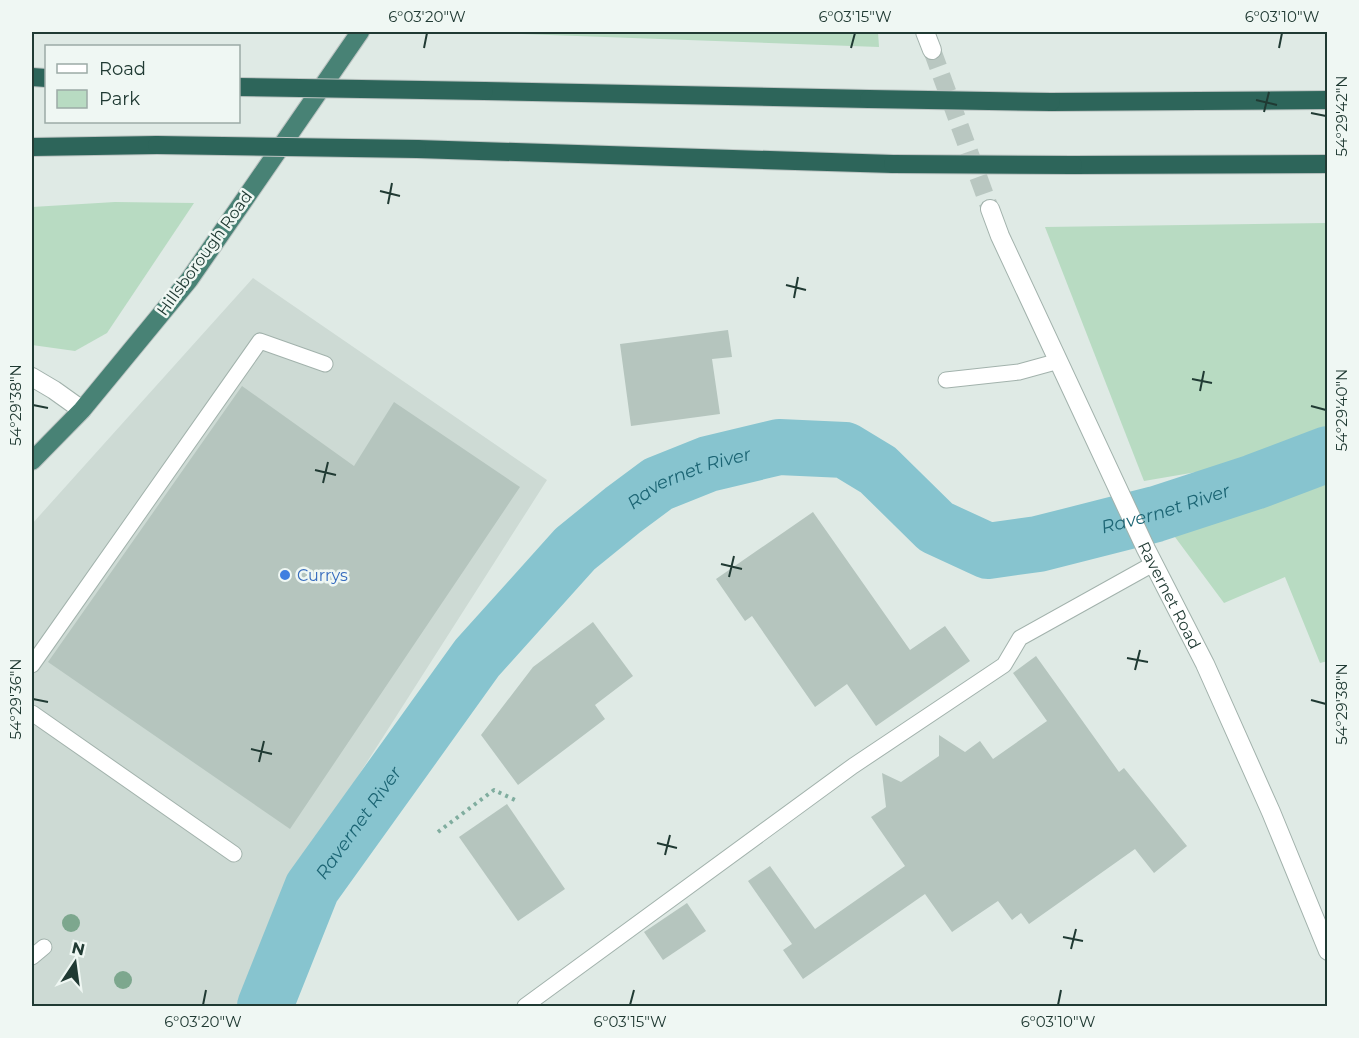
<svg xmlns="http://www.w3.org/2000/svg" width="1359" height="1038" viewBox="0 0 1359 1038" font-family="Montserrat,sans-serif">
<rect width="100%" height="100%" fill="#dfeae5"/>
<polygon fill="#cddad4" points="253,278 547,480 309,853 251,998 245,1006 32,1006 32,524"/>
<g fill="#b8dbc2">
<polygon points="169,32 308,32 308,33"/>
<polygon points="468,32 878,32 879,47"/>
<polygon points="115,202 194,203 107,333 75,351 32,345 32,207"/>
<polygon points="1327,223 1327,433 1220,468 1144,481 1045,227"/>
<polygon points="1327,475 1328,661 1320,663 1285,577 1224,603 1172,533 1221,511"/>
</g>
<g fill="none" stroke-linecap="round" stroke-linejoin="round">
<path stroke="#87c4cf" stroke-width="56" id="s1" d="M265 1006 312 888 477 658 575 549 623 510 658 484 708 464 779 447 845 450 878 470 936 527 988 551 1038 544 1156 514 1254 482 1328 454"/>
</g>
<g fill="#b5c5be">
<polygon points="728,330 732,357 712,359 720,414 631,426 620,344"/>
<polygon points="242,386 354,466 394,402 520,487 290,829 48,662"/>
<polygon points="813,512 910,650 945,626 970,661 876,726 847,684 815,707 752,616 745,621 716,579"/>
<polygon points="593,622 633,676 595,705 605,719 518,785 481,735 533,667"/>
<polygon points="1036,656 1119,772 1124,768 1187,846 1154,873 1135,849 1029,924 1021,913 1012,920 998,901 952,932 925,894 803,979 783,950 792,944 748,881 770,866 815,929 905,866 871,817 886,807 882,773 901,782 939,756 939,735 965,752 980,741 993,759 1047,721 1013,673"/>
<polygon points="507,804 565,889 518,921 459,837"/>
<polygon points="687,903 706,931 663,960 644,932"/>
</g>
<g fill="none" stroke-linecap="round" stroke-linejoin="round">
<polyline stroke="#b9c7c1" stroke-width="18" stroke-dasharray="18 9" stroke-linecap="butt" points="932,50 990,209"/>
<defs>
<g id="service">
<polyline points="946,380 1019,372 1059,361"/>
<polyline points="32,665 260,341 325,364"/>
<polyline points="32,713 234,854"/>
<polyline points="32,957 44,947"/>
<polyline points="525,1006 853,766 1004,665 1020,638 1153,564"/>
</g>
<polyline id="minor" points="32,377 54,390 82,410"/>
<g id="tertiary">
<polyline points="925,32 932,50"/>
<path id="s2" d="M990 209 1000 236 1146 549 1205 664 1271 812 1328 951"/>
</g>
<polyline id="trunk" points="32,461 82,410 189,280 360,32"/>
<g id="motorway">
<polyline points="32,77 46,78"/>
<polyline points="484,91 869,99"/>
<polyline points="1051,102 1328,100"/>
<polyline points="32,147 157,145"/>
<polyline points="417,149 893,164"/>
<polyline points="1073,165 1328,164"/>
</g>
</defs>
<use href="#service" stroke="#a2b2ac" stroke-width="17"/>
<use href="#minor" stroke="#a2b2ac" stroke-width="20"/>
<use href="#tertiary" stroke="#a2b2ac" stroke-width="20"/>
<use href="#trunk" stroke="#bcc4c2" stroke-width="20"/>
<use href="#motorway" stroke="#bcc4c2" stroke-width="20"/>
<polyline stroke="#80ad9f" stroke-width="4" stroke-dasharray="3 4.5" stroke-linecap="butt" points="438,832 494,790 515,800"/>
<use href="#service" stroke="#fff" stroke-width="15"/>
<use href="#minor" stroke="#fff" stroke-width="18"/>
<use href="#tertiary" stroke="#fff" stroke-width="18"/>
<use href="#trunk" stroke="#488275" stroke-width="18"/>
<use href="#motorway" stroke="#2d655a" stroke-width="18"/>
<defs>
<g id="motorway-bridge">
<polyline points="238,87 484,91"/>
<polyline points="869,99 1051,102"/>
<polyline points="157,145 417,149"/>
<polyline points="893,164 1073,165"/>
</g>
</defs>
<use href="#motorway-bridge" stroke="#bcc4c2" stroke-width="20" stroke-linecap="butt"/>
<use href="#motorway-bridge" stroke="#2d655a" stroke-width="18"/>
</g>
<g fill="#7da78e">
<circle cx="71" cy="923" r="9"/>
<circle cx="123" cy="980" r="9"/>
</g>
<path fill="none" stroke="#203a33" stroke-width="2" d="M424 48 427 33M851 48 855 33M1279 48 1282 33M1256 100 1277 105M1264 112 1269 92M1311 113 1326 116M380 191 400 196M388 204 392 183M786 285 806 290M794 298 798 277M1192 379 1212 383M1200 391 1204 371M33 405 48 408M1311 406 1326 410M315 470 336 475M323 483 328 462M721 564 742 569M729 577 734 556M1127 658 1148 662M1135 670 1140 650M33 699 48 702M1311 700 1326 704M251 749 272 754M259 762 264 741M657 843 677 848M665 855 670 835M1063 937 1083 941M1071 949 1076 929M203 1005 206 990M630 1005 634 990M1058 1005 1061 990"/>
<circle fill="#3f7fe0" stroke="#eff7f3" stroke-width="2" cx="285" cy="575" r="6"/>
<g text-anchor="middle" stroke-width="5" stroke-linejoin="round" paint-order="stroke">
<g font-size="16" fill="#203a33" stroke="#eff7f3">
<text transform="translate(204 253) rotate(-54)" y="6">Hillsborough Road</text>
<text dy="6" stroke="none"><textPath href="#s2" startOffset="426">Ravernet Road</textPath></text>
</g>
<g font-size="16" fill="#366cbe" stroke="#eff7f3" text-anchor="start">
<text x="297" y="581">Currys</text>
</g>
<g font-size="18" font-style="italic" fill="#1c6574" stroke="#eff7f3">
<text dy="6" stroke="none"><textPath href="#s1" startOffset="693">Ravernet River</textPath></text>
<text dy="6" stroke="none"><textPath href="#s1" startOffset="1215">Ravernet River</textPath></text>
<text dy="6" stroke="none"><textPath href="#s1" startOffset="207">Ravernet River</textPath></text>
</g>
</g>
<rect width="1359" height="1038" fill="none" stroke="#eff7f3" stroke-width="66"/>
<rect x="45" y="45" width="195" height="78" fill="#eff7f3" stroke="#9caba6" stroke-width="1.5"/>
<rect x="57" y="64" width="30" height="9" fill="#ffffff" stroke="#9caba6" stroke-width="1.5"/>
<text x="99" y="75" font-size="18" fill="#203a33">Road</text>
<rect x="57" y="90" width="30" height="18" fill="#b8dbc2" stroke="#9caba6" stroke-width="1.5"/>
<text x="99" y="105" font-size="18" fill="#203a33">Park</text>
<g transform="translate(75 963) rotate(13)" stroke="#eff7f3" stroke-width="4.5" paint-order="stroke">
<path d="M0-4.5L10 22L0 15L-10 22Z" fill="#203a33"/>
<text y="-9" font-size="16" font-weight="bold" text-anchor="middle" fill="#203a33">N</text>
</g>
<rect x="33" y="33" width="1293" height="972" fill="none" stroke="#203a33" stroke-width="2"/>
<g font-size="15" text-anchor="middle" fill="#203a33">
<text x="427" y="22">6°03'20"W</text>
<text x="855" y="22">6°03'15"W</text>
<text x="1282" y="22">6°03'10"W</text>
<text transform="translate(1342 116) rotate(-90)" y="5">54°29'42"N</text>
<text transform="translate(16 405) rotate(-90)" y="5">54°29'38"N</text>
<text transform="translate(1342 410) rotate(-90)" y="5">54°29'40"N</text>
<text transform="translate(16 699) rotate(-90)" y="5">54°29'36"N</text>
<text transform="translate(1342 704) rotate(-90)" y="5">54°29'38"N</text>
<text x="203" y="1027">6°03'20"W</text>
<text x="630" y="1027">6°03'15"W</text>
<text x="1058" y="1027">6°03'10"W</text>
</g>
</svg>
